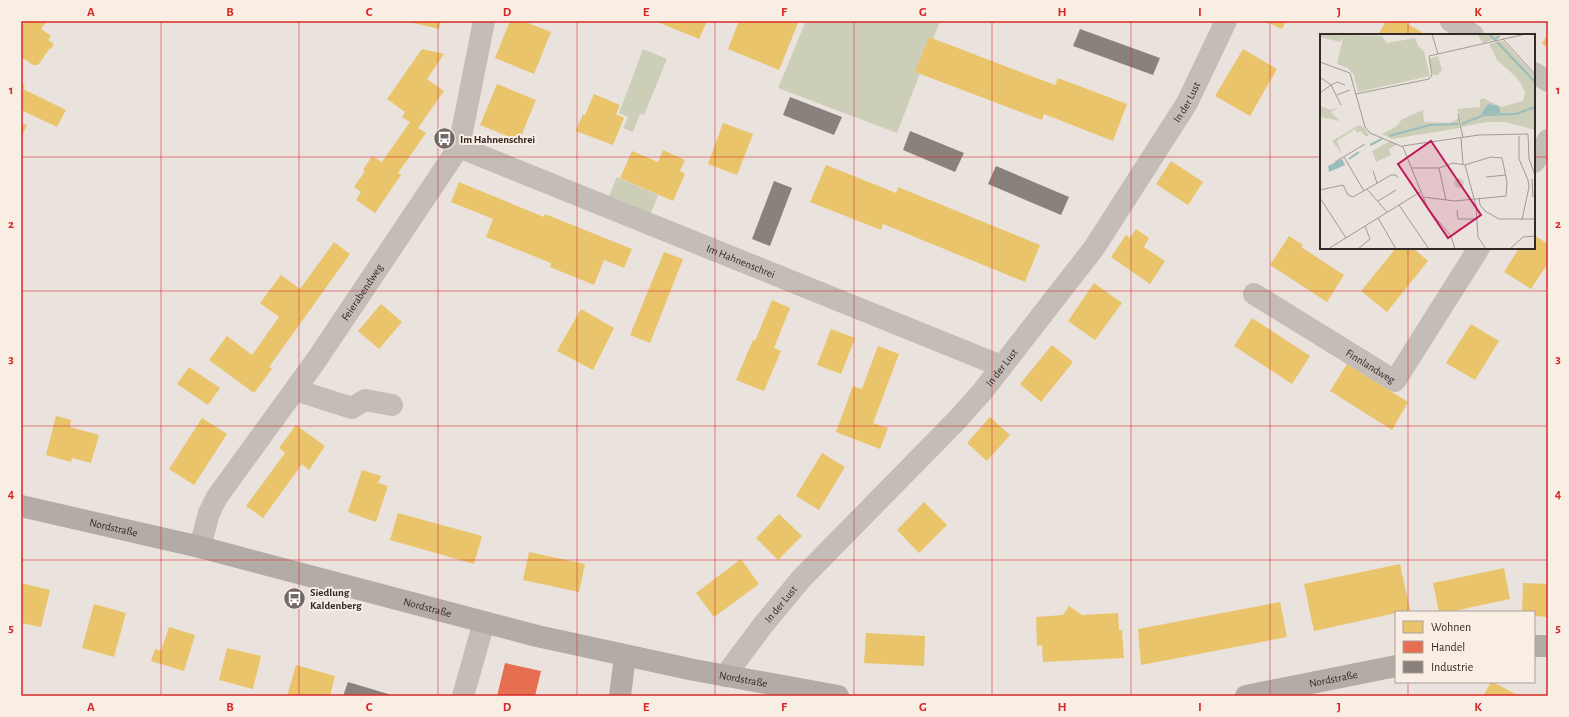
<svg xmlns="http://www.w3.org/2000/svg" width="1569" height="717" viewBox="0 0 1569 717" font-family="'Alegreya Sans',sans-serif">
<rect width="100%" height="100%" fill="#eae3dd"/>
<g fill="#ccceb8">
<polygon points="806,21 940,21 897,133 778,88"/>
<polygon points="643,49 667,59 644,115 640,114 633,132 623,128 628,117 619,113"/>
<polygon points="617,177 658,195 651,213 609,196"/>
</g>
<g fill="#e9c46a">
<polygon points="21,21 47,21 41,29 51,36 48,40 54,44 51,49 50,48 38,65 33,65 21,57"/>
<polygon points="405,21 441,21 439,29"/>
<polygon points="510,21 523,21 551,32 534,74 495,58"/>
<polygon points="655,21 707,21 699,39"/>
<polygon points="739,21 794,21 798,23 779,70 728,49"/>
<polygon points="1264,21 1286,21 1282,29"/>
<polygon points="1386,21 1403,21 1423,33 1422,35 1378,35"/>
<polygon points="1548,33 1548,48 1542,44"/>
<polygon points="929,37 1055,85 1058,78 1127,104 1113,141 1044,114 1042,120 915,72"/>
<polygon points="422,49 444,54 427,79 444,91 418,128 426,133 398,173 401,175 375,213 356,200 361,192 354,187 365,171 363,170 372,156 382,162 410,122 402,117 405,112 387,99"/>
<polygon points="1243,49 1277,69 1250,116 1215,96"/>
<polygon points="21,83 25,85 23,89 66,110 57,127 21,110"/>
<polygon points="497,84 536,100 519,141 480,125"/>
<polygon points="594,94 620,105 616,114 624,118 613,145 576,131 583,114 585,115"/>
<polygon points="21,123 27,125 21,138"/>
<polygon points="723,123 753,134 737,175 708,164"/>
<polygon points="663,150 685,160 680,171 685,174 673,201 620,178 632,151 658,162"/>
<polygon points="1171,161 1203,182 1188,205 1156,184"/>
<polygon points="826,165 896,193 898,187 1040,245 1025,282 883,224 881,230 810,202"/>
<polygon points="459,182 544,217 545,214 632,249 624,268 604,260 594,285 550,267 551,263 486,237 493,219 451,202"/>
<polygon points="1136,229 1149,238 1144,247 1165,261 1150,284 1111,257 1126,235 1130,238"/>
<polygon points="1534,235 1548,244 1548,263 1531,289 1504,272 1519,248 1534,248"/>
<polygon points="1289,236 1303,245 1301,247 1344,275 1327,302 1270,265"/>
<polygon points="334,242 350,254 269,367 272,369 254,393 209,360 227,336 252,355 279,317 260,303 281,275 300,289"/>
<polygon points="1396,248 1413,248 1428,261 1387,312 1361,291"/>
<polygon points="664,252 683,259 650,343 630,335"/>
<polygon points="1094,283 1122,303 1095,340 1068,321"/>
<polygon points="772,300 790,308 774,348 781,351 764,391 736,380 753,340 755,341"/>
<polygon points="381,304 402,322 379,349 358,331"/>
<polygon points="581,309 614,328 593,370 557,351"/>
<polygon points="1252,318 1310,356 1292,384 1234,346"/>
<polygon points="1471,324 1499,341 1475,380 1446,363"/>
<polygon points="831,329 855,338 841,374 817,365"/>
<polygon points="1052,345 1073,362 1041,402 1020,384"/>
<polygon points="878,346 899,354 873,423 888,428 880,449 836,432 853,386 862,389"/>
<polygon points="1347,364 1408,402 1392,430 1330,391"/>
<polygon points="189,367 220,388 208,405 177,384"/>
<polygon points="56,416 71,420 70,427 99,435 91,463 72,458 71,462 46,455"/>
<polygon points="990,417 1010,435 987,461 967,443"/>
<polygon points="202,418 227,434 194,485 169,469"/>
<polygon points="296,425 325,446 309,470 302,464 263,518 246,506 285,453 279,448"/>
<polygon points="822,453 845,467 819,510 796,496"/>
<polygon points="362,470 381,476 378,483 388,486 376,522 348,512"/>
<polygon points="924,502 947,525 919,553 897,530"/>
<polygon points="398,513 482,536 474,564 390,540"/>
<polygon points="779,514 802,536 778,560 756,538"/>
<polygon points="529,552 585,564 579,592 523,580"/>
<polygon points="741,559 759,584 714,617 696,593"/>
<polygon points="1400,564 1410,610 1314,631 1304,584"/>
<polygon points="1504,568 1510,599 1449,612 1439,612 1433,583"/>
<polygon points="21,583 50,590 41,627 21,623"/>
<polygon points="1523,583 1548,584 1548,617 1534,616 1534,612 1522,612"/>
<polygon points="1280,602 1287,637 1141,665 1138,629"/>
<polygon points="94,604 126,613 114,657 82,648"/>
<polygon points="1069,606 1082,615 1118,613 1119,630 1122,630 1124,658 1043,662 1042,645 1037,646 1036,617 1063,615"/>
<polygon points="169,627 195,635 184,671 151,661 155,649 161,651"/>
<polygon points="866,633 925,636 924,666 864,663"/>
<polygon points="227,648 261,656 253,689 219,680"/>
<polygon points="296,665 335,676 330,696 287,696"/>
<polygon points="1491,682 1493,682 1519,696 1483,696"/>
</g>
<polygon fill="#e76f51" points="505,663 541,671 535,696 497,696"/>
<g fill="#8a817c">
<polygon points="1080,29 1160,58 1153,75 1073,46"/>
<polygon points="790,97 842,117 834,135 783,115"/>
<polygon points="910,131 964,153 955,172 903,150"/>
<polygon points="996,166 1069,197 1061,215 988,184"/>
<polygon points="774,181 792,188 770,246 752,239"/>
<polygon points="348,682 395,696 343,696"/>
</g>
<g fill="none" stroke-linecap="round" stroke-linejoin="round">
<g stroke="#c3bcb7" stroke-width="22">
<polyline points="1451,21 1473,35"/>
<polyline points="1534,73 1548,81"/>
<path id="s1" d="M459 147 1001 366"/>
<polyline points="1534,162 1548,140"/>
<path id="s2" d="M1254 294 1395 381 1479 248"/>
<polyline points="297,388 305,393 352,408 365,400 392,405"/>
<path id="s3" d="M200 547 209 513 217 497 315 362 459 147 484 21"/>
<path id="s4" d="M725 676 763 625 801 579 957 420 982 392 1094 248 1187 103 1226 21"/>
<polyline points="463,696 484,622"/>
</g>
<g stroke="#b2aba6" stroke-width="22">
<path id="s5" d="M21 506 200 547 537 636 694 670 838 696"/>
<polyline points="1534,646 1548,646"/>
<polyline points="620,696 625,656"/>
<path id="s6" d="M1246 696 1396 666"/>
</g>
</g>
<path fill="none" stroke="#d62828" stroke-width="1" stroke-opacity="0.55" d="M161 21V696M299 21V696M438 21V696M577 21V696M715 21V696M854 21V696M992 21V696M1131 21V696M1270 21V696M1408 21V35M21 157H1321M1534 157H1548M1408 248V612M21 291H1548M21 426H1548M21 560H1548M1408 682V696"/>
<defs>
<symbol id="bus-disc" viewBox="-11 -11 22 22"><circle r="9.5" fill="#736a66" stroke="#f8eee4"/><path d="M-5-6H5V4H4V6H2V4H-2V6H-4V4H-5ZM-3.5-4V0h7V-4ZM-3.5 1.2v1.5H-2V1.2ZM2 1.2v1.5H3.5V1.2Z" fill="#fff"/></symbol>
</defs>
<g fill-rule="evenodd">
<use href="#bus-disc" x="432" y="126" width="25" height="25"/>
<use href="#bus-disc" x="282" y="586" width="25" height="25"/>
</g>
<g text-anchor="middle" stroke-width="4" stroke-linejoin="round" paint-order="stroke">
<g font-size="11" fill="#332926" stroke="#f8eee4">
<text dy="4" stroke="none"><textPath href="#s4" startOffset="739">In der Lust</textPath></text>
<text dy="4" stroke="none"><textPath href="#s1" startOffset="304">Im Hahnenschrei</textPath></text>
<text dy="4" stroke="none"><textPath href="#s3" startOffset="304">Feierabendweg</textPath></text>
<text dy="4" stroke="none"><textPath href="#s2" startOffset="137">Finnlandweg</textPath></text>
<text dy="4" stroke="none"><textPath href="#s4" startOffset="415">In der Lust</textPath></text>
<text dy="4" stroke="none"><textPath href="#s5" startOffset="95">Nordstraße</textPath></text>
<text dy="4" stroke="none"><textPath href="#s4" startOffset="91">In der Lust</textPath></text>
<text dy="4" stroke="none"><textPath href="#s5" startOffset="419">Nordstraße</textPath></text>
<text dy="4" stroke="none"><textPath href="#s6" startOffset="89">Nordstraße</textPath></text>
<text dy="4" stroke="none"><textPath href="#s5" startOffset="743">Nordstraße</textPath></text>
</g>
<g font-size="11" font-weight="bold" fill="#332926" stroke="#f8eee4" text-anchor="start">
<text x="460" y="143">Im Hahnenschrei</text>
<text x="310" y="596">Siedlung<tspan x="310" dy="13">Kaldenberg</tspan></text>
</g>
</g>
<g transform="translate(1320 34)">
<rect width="215" height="215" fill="#eae3dd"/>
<path d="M0 0 62 2 67 9 95 4 98 12 104 17 110 42 38 58 34 41 28 34 17 30 23 3 20 8 0 3ZM157 0H179L181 3 163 9ZM183 7 215 41V96L185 88H166L142 93 137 75 160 73V66L163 64 181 73 203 67 205 58 202 52 196 43 177 26 169 10ZM118 22 122 36 117 42 113 40 109 25ZM0 72 11 76 19 73 11 78 20 87 0 83ZM103 76 104 88 130 89 139 84 140 94 72 105 62 100 77 92 82 85ZM39 91 44 93 49 101 46 103 41 97 37 99 35 95 17 107 22 120 12 107ZM70 107 78 110 69 115 71 121 56 128 52 117ZM134 149a5 5 0 1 1 10 0a5 5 0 1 1-10 0Z" fill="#ccceb8"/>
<path d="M168 70 179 72 180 79 161 80ZM22 125 25 131 9 138 8 132Z" fill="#9abcba"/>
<path fill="none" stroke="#9abcba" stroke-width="2" d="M169 0 175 6 179 2M177 8 215 48M142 90 164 81 196 80 215 73M69 102 110 91 138 90M50 111 62 105M29 125 39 118"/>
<path fill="none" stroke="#a19994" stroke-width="1" d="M112 0 118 20M183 5 215 40M0 28 30 39 45 93 50 99 83 113 108 175 131 202 135 215M0 43 11 51 17 48 25 51M0 59 11 51 21 71M36 60 109 45 112 41 109 22 206 0M17 61 30 56M138 80 143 104M199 102V125L208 146 209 153 202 186M141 104 143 130M82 112 159 101 208 100 209 125 215 141M24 123 44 157M15 128 45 110M145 131 156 172 158 203 166 215M92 134H119L133 129 145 131M119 134 126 166M53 137 57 149M166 143 186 141M212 145 213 163M47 155 71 141H76L78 144M0 156 23 151 28 161 33 163 47 155 67 178M103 163 135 167 186 162 187 148 182 124 171 123 145 131M0 164 26 204M159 164 160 171 165 177 179 185H215M58 167 76 156M79 171 109 215M137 176 138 185H157M58 184 76 215M8 215 100 158M38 215 50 205 45 192M190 215 203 203 215 202"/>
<path fill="#c2185b" fill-opacity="0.15" stroke="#c2185b" stroke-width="2" d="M111 107 161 181 128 204 78 130Z"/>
<rect width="215" height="215" fill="none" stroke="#332926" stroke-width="2"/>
</g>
<rect width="1569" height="717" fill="none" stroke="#f8eee4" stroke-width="44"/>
<rect x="1395" y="611" width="140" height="72" fill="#f8eee4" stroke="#a99f98"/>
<rect x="1403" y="621" width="20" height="12" fill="#e9c46a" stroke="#a99f98"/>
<text x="1431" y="631" font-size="12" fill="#332926">Wohnen</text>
<rect x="1403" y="641" width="20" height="12" fill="#e76f51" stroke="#a99f98"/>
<text x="1431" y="651" font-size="12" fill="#332926">Handel</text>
<rect x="1403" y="661" width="20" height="12" fill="#8a817c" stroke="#a99f98"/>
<text x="1431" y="671" font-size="12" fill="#332926">Industrie</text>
<rect x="22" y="22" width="1525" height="673" fill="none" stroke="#d62828" stroke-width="1.5"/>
<g font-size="13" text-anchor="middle" font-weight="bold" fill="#d62828">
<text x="91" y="16">A</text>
<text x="230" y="16">B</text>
<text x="369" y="16">C</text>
<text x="507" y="16">D</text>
<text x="646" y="16">E</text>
<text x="784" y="16">F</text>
<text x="923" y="16">G</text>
<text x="1062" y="16">H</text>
<text x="1200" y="16">I</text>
<text x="1339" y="16">J</text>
<text x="1478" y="16">K</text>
<text x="11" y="94">1</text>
<text x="1558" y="94">1</text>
<text x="11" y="228">2</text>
<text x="1558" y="228">2</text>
<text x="11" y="363">3</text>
<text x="1558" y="363">3</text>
<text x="11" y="498">4</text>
<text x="1558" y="498">4</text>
<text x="11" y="632">5</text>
<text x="1558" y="632">5</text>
<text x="91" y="711">A</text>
<text x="230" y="711">B</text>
<text x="369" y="711">C</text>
<text x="507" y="711">D</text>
<text x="646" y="711">E</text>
<text x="784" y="711">F</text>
<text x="923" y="711">G</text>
<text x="1062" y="711">H</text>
<text x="1200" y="711">I</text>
<text x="1339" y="711">J</text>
<text x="1478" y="711">K</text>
</g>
</svg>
